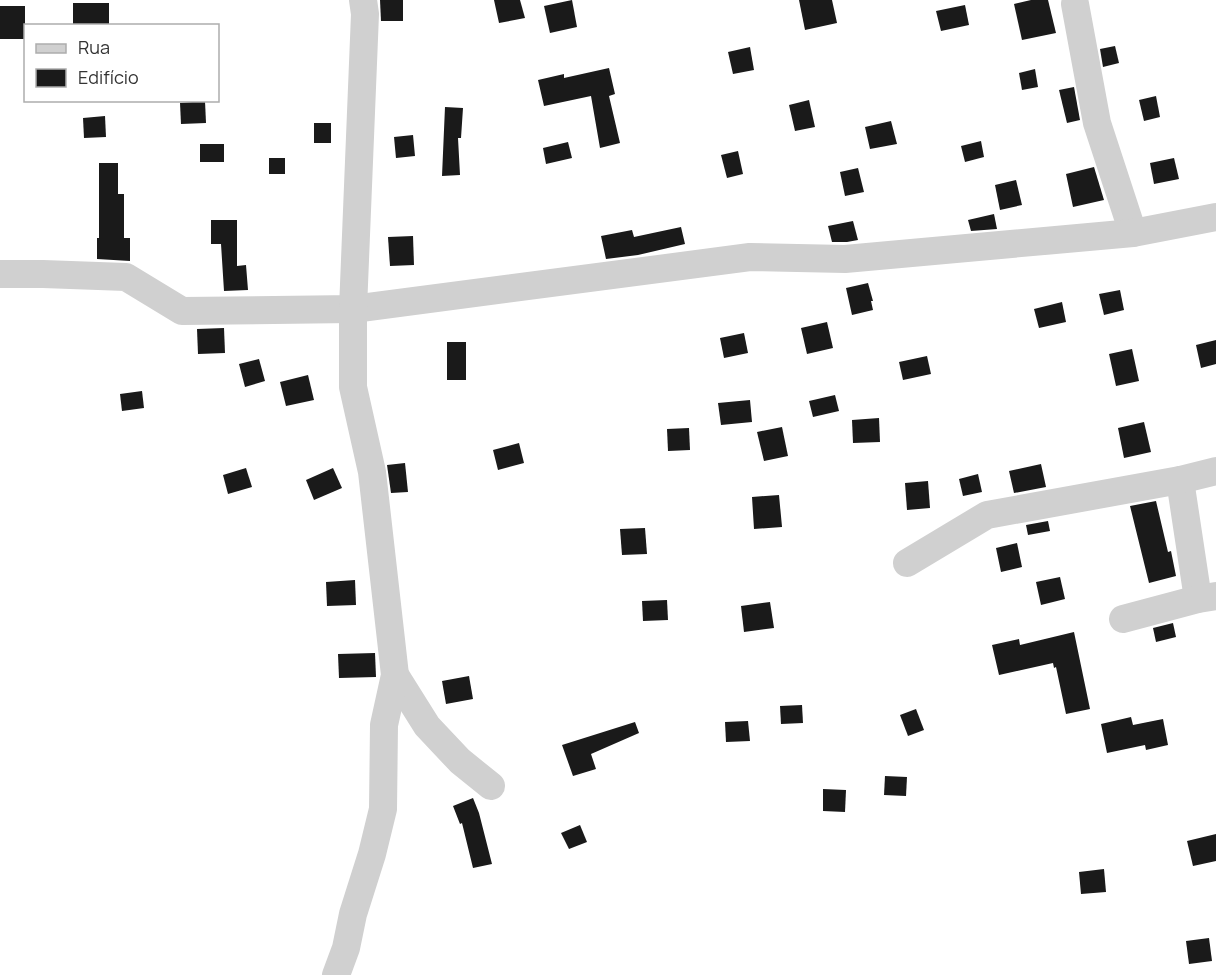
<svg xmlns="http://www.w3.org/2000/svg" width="1216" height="975" viewBox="0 0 1216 975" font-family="Manrope,sans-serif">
<rect width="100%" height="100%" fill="#fff"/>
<g fill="#1a1a1a">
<polygon points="380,0 403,0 403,21 381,21"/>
<polygon points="494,0 520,0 525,18 499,23"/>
<polygon points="572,0 577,27 550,33 544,6"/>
<polygon points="799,0 832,0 837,23 805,30"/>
<polygon points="1031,0 1048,0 1056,33 1022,40 1014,4"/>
<rect x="73" y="3" width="36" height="23"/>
<polygon points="965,5 969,25 941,31 936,11"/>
<rect x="0" y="6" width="25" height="33"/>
<polygon points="1115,46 1119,63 1103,67 1100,49"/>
<polygon points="750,47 754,70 733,74 728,52"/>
<polygon points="609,68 615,94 609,96 620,143 600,148 591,96 544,106 538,80 564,74 564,78"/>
<polygon points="1035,69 1038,87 1022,90 1019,73"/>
<polygon points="1074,87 1080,120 1067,123 1059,90"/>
<polygon points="1156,96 1160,117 1144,121 1139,100"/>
<polygon points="809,100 815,127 795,131 789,105"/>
<polygon points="205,101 206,123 181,124 180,103"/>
<polygon points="445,107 463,108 461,138 458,138 460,175 442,176"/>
<polygon points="105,116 106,137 84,138 83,118"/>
<polygon points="891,121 897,144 870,149 865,127"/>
<rect x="314" y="123" width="17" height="20"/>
<polygon points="413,135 415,156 396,158 394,137"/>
<polygon points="981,141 984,157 965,162 961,146"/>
<polygon points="568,142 572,158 546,164 543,148"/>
<rect x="200" y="144" width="24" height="18"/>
<polygon points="738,151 743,174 727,178 721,155"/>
<rect x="269" y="158" width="16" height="16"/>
<polygon points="1174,158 1179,179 1154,184 1150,163"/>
<polygon points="99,163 118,163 118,194 124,194 124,238 130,238 130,261 97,259 97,238 99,238"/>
<polygon points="1094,167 1104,200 1073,207 1066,174"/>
<polygon points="858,168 864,192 845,196 840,172"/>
<polygon points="1016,180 1022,205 1000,210 995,185"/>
<polygon points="994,214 997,229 971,231 968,220"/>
<polygon points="211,220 237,220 237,266 246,265 248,290 224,291 221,244 211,244"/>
<polygon points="853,221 858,240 847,242 832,242 828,226"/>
<polygon points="681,227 685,244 638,255 606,259 601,236 632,230 634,237"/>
<polygon points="413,236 414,265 390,266 388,237"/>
<polygon points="868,283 873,301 871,301 873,310 852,315 846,288"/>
<polygon points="1120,290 1124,310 1104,315 1099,294"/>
<polygon points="1062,302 1066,322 1039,328 1034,309"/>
<polygon points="827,322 833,348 807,354 801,328"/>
<polygon points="224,328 225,353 198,354 197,329"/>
<polygon points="744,333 748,353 724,358 720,338"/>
<polygon points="1216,340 1216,364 1201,368 1196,345"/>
<rect x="447" y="342" width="19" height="38"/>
<polygon points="1132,349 1139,381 1116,386 1109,354"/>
<polygon points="927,356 931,374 903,380 899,362"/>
<polygon points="259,359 265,381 245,387 239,364"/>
<polygon points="308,375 314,400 286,406 280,382"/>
<polygon points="142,391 144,408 122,411 120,394"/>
<polygon points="835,395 839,411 813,417 809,401"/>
<polygon points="750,400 752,422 721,425 718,403"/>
<polygon points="879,418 880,442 853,443 852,420"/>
<polygon points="1144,422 1151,452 1124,458 1118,428"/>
<polygon points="782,427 788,456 764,461 757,432"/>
<polygon points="689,428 690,450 668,451 667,429"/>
<polygon points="519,443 524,463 498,470 493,450"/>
<polygon points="405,463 408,492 391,493 387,465"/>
<polygon points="1041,464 1046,487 1014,493 1009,471"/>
<polygon points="246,468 252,487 228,494 223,475"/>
<polygon points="333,468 342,488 314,500 306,480"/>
<polygon points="978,474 982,492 963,496 959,479"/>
<polygon points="928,481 930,508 907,510 905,483"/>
<polygon points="779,495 782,527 754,529 752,497"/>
<polygon points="1156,501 1168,552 1171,551 1176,576 1149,583 1130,506"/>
<polygon points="1048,521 1050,531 1028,535 1026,525"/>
<polygon points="645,528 647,554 622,555 620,529"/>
<polygon points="1017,543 1022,567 1001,572 996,548"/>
<polygon points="1060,577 1065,599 1041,605 1036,582"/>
<polygon points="355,580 356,605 327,606 326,582"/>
<polygon points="667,600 668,620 643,621 642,601"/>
<polygon points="770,602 774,628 744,632 741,606"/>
<polygon points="1173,623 1176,637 1156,642 1153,628"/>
<polygon points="1074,632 1090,709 1066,714 1056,667 1054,668 1053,663 999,675 992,645 1019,639 1020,645"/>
<polygon points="375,653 376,677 339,678 338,654"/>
<polygon points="469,676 473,699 446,704 442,681"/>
<polygon points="802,705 803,723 781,724 780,706"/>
<polygon points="916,709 924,730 908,736 900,715"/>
<polygon points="1131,717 1133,725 1163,719 1168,745 1146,750 1145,745 1107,753 1101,724"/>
<polygon points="748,721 750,741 726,742 725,722"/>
<polygon points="635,722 639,733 591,754 596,769 573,776 562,745"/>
<polygon points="885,776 907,777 906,796 884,795"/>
<polygon points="823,789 846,790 845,812 823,811"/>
<polygon points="473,798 479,813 492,864 473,868 462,823 460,824 453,806"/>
<polygon points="580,825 587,842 569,849 561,833"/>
<polygon points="1216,834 1216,861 1193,866 1187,841"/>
<polygon points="1104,869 1106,892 1081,894 1079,872"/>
<polygon points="1209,938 1212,961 1189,964 1186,941"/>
</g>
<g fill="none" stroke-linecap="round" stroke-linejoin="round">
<g stroke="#d0d0d0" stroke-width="28">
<polyline points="1075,4 1097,123 1133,233"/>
<polyline points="0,274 43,274 126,277 182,311 353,309 750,257 845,259 1133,233 1216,217"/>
<polyline points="1180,480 1198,599"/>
<polyline points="907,563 987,515 1180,480 1216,471"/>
<polyline points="1123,619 1198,599 1216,596"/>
<polyline points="395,675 427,726 460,761 491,786"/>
<polyline points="336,975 346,948 353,914 372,854 383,809 384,725 395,675 372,472 353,387 353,309 365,14 363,0"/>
</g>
</g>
<rect x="24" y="24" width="195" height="78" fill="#ffffff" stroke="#adadad" stroke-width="1.5"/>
<rect x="36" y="44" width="30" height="9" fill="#d0d0d0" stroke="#adadad" stroke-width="1.5"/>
<text x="78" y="54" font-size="18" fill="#333333">Rua</text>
<rect x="36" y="69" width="30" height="18" fill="#1a1a1a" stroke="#adadad" stroke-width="1.5"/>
<text x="78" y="84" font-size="18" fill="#333333">Edifício</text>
</svg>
